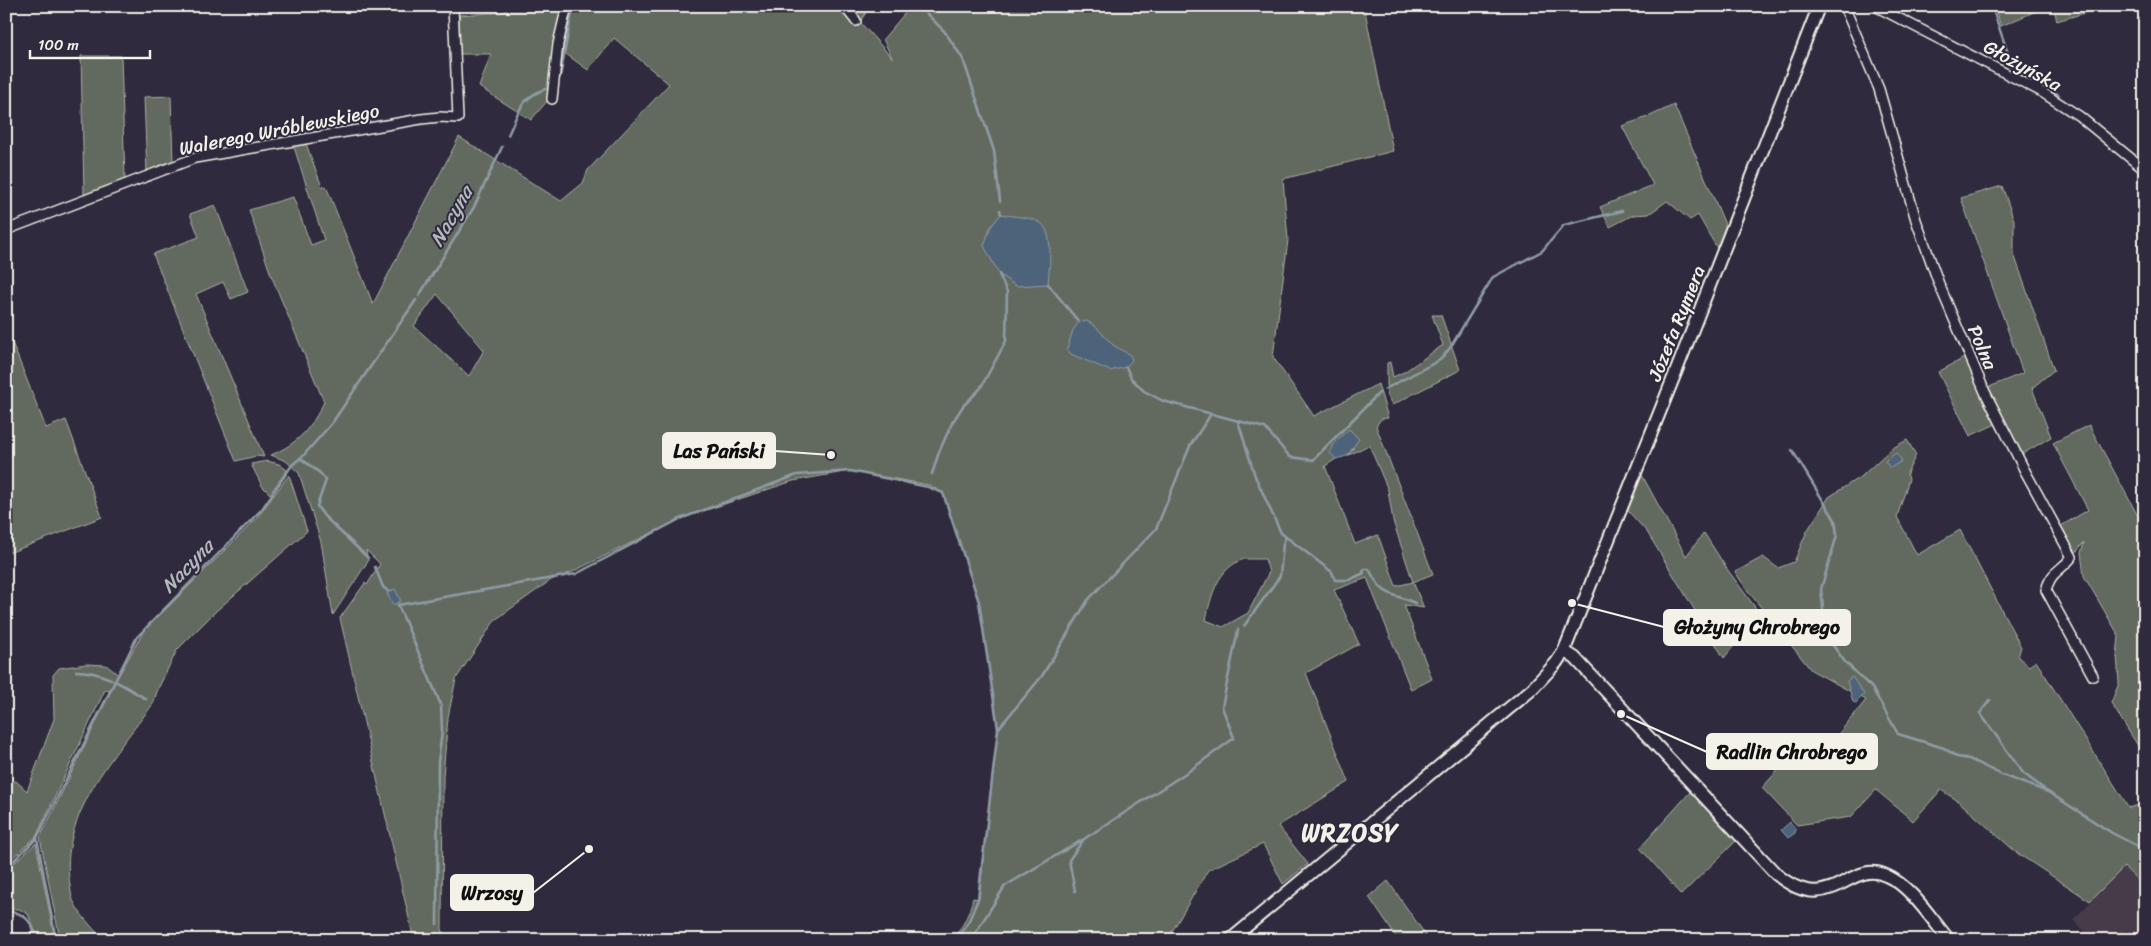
<svg xmlns="http://www.w3.org/2000/svg" width="2151" height="946" viewBox="0 0 2151 946" font-family="Sriracha,sans-serif">
<rect width="100%" height="100%" fill="#2f2a3d"/>
<filter id="ink" filterUnits="userSpaceOnUse"><feTurbulence type="fractalNoise" baseFrequency=".02" numOctaves="2"/><feDisplacementMap in="SourceGraphic" scale="10" xChannelSelector="R" yChannelSelector="G"/><feConvolveMatrix kernelMatrix="1 2 1 2 8 2 1 2 1" color-interpolation-filters="sRGB"/></filter>
<g filter="url(#ink)">
<polygon fill="#443a48" points="2124,867 2145,887 2145,940 2135,940 2127,931 2118,940 2093,940 2073,920"/>
<g fill="#626b5f" stroke="#abaea4" fill-rule="evenodd">
<path d="M506 6H870L860 22 892 58 883 39 911 6H1364L1393 151 1283 179 1288 240 1273 357 1314 416 1378 384 1388 418 1381 419 1376 426 1433 574 1413 582 1424 608 1404 605 1432 679 1411 690 1367 578 1334 590 1359 644 1306 673 1349 782 1278 826 1308 864 1283 884 1263 844 1208 870 1167 940H1046L1033 934 1028 940H951C963 928 969 914 973 898L979 899 998 729 979 602 943 493 929 485 850 471 793 481 680 519 570 573 551 580 495 620 456 679 448 717 443 776 442 929 446 940H414L340 618 365 583 367 585 380 564 366 550 368 561 333 615 321 542 299 473 286 461 271 455C299 443 311 428 324 402L271 275 249 210 293 197 311 245 324 240 293 144 305 141 322 187 326 186 373 304 459 137 561 201 583 183 588 170 669 84 614 38 588 70 555 46 549 99 531 120 479 87 491 54H458L459 15 504 12ZM437 294 484 350 469 376 414 326ZM1369 445 1388 490 1393 521 1413 582 1396 586 1378 535 1355 544 1325 466 1336 459 1330 453 1354 448 1347 456ZM1244 559H1265L1269 572 1248 613 1223 627 1206 620C1211 595 1218 568 1244 559Z"/>
<polygon points="1994,6 2048,6 2001,26"/>
<polygon points="2050,6 2101,6 2102,8 2057,21 2054,9"/>
<polygon points="81,56 121,56 125,180 84,195"/>
<polygon points="171,96 173,163 147,173 144,97"/>
<polygon points="1674,105 1727,229 1718,250 1698,215 1690,220 1667,201 1649,214 1633,215 1610,227 1600,207 1653,185 1622,126 1650,116"/>
<polygon points="2002,186 2014,220 2014,254 2054,370 2032,388 2051,437 2019,456 1987,388 2023,373 1961,198"/>
<polygon points="215,205 248,292 231,299 223,282 196,294 264,457 256,456 236,461 153,254 199,237 190,214"/>
<polygon points="1432,315 1441,315 1460,370 1392,405 1387,394 1387,363 1390,362 1393,377 1404,372 1443,345"/>
<polygon points="11,340 46,428 66,420 102,517 6,554 6,342"/>
<polygon points="1966,357 1998,423 1970,436 1938,372"/>
<polygon points="2089,425 2145,529 2145,757 2111,703 2119,683 2117,655 2119,636 2084,576 2081,553 2084,542 2074,555 2059,527 2088,510 2053,443"/>
<polygon points="1907,440 1916,455 1907,473 1909,479 1897,517 1917,555 1960,530 2021,647 2018,657 2029,666 2036,661 2129,808 2145,803 2145,887 2124,867 2090,901 2017,853 1958,801 1941,790 1913,821 1876,790 1851,817 1797,825 1762,788 1804,741 1831,743 1866,700 1811,670 1748,591 1735,572 1763,557 1778,568 1794,562 1807,531 1829,497 1863,475 1891,449"/>
<polygon points="267,461 279,464 287,470 270,494 262,486 251,464"/>
<path d="M289 475 307 531 216 611 177 650 158 689 153 704C115 755 58 816 70 885 71 890 71 896 73 900 78 913 94 929 103 940H60L40 838 111 691 105 690 36 837 12 858 14 863 36 843 55 940H39L28 914 19 909H6V784L16 781 27 791 54 719 53 675 59 668 86 664 106 665 119 675 143 632 256 519Z"/>
<polygon points="1642,475 1686,556 1704,533 1727,569 1760,614 1724,658 1647,532 1627,510"/>
<polygon points="1691,791 1737,837 1736,841 1681,895 1640,848"/>
<polygon points="1388,881 1429,940 1398,940 1369,897"/>
</g>
<g fill="#4e637a" stroke="#909ca6">
<path d="M1001 214C1012 217 1028 216 1039 222 1055 230 1049 269 1048 284L1016 286 999 274 984 246 990 228Z"/>
<polygon points="1087,321 1096,327 1113,345 1130,355 1132,360 1126,367 1110,371 1071,354 1067,349 1073,330 1079,322"/>
<polygon points="1349,429 1359,439 1347,456 1336,459 1330,453 1335,442"/>
<polygon points="1896,453 1902,461 1890,468 1885,461"/>
<polygon points="395,589 401,601 393,605 387,593"/>
<polygon points="1852,677 1864,694 1856,703 1853,702 1847,681"/>
<polygon points="1790,822 1796,829 1795,833 1788,838 1781,830"/>
</g>
<g fill="none" stroke-linecap="round" stroke-linejoin="round">
<g stroke="#909ca6" stroke-width="2.5">
<polyline points="919,6 945,32 963,59 994,151 1000,201"/>
<polyline points="1992,6 1994,11 1996,11 1994,13 2011,62"/>
<polyline points="2001,10 2008,6"/>
<polyline points="2014,66 2016,70 2031,78"/>
<polyline points="560,77 571,17 576,6"/>
<polyline points="2040,83 2059,95"/>
<path d="M508 135C519 112 520 97 548 88"/>
<polyline points="1000,210 1001,214"/>
<polyline points="1048,284 1079,322"/>
<polyline points="419,296 474,207 502,147"/>
<polyline points="1126,367 1131,378 1144,391 1163,401 1265,428 1290,457 1313,460 1379,393"/>
<polyline points="1385,389 1440,360 1450,348 1493,277 1542,251 1564,225 1622,211"/>
<path d="M1238 421 1255 476 1281 533 1332 572 1335 580H1349L1364 573 1363 570 1365 569H1369C1383 597 1389 592 1415 603"/>
<polyline points="1792,450 1835,520 1837,535 1821,589 1826,636 1845,662 1872,688 1898,734 1944,748 1957,757 1969,759 2002,775 2048,792 2112,833 2145,850"/>
<polyline points="300,458 320,473 326,480 317,506 324,516 368,558"/>
<polyline points="932,474 939,452 952,423 963,406 980,389 1006,341 1007,292 999,274"/>
<polyline points="375,567 383,587 389,592"/>
<polyline points="1244,626 1280,576 1283,544 1286,536"/>
<path d="M76 671C103 671 124 686 146 699"/>
<polyline points="1990,700 1980,713 2023,773 2044,789"/>
<polyline points="998,729 1042,676 1088,600 1156,529 1190,446 1211,414"/>
<polyline points="37,838 56,940"/>
<polyline points="6,868 37,838 137,637 262,509 292,465 303,456 332,423 416,300"/>
<polyline points="1075,891 1069,860 1084,839 1189,771 1234,738 1222,707 1238,630"/>
<path d="M6 911C25 912 33 922 36 940"/>
<polyline points="437,924 438,762 442,731 441,705 398,605 576,574 680,519 797,475 850,471 928,487 943,493 979,602 998,729 978,899 968,923 956,940"/>
<polyline points="971,940 1005,886 1082,840"/>
</g>
<defs>
<g id="street">
<polyline points="844,6 856,21"/>
<path d="M1844 6 1879 89 1916 220 1939 284 1985 392 2025 471 2072 557C2060 572 2052 570 2046 590L2093 676"/>
<polyline points="1875,6 2040,91 2079,116 2145,170"/>
<polyline points="552,99 558,44 567,6"/>
<polyline points="6,230 195,158 421,119 440,117 458,118 453,6"/>
</g>
<g id="secondary">
<path d="M1564 651 1575 658 1776 874C1832 920 1848 857 1887 876 1911 886 1932 920 1949 940"/>
<polyline points="1230,940 1531,690 1556,663 1564,651 1677,369 1819,6"/>
</g>
</defs>
<use href="#street" stroke="#f4f1e8" stroke-width="12"/>
<use href="#secondary" stroke="#f4f1e8" stroke-width="15"/>
<use href="#street" stroke="#2f2a3d" stroke-width="9"/>
<use href="#secondary" stroke="#2f2a3d" stroke-width="11"/>
</g>
</g>
<g text-anchor="middle" stroke-width="4" stroke-linejoin="round" paint-order="stroke">
<g font-size="19" fill="#f4f1e8" stroke="#2f2a3d">
<text transform="translate(2023 65) rotate(29)" y="7">Głożyńska</text>
<text transform="translate(279 129) rotate(-11)" y="7">Walerego Wróblewskiego</text>
<text transform="translate(1676 323) rotate(-68)" y="7">Józefa Rymera</text>
<text transform="translate(1983 347) rotate(67)" y="7">Polna</text>
</g>
<g font-size="20" font-style="italic" fill="#b2b8bc" stroke="#2f2a3d">
<text transform="translate(451 216) rotate(-60)" y="7">Nacyna</text>
<text transform="translate(187 566) rotate(-46)" y="7">Nacyna</text>
</g>
<g font-size="24" font-weight="bold" letter-spacing="1" fill="#f4f1e8" stroke="#2f2a3d">
<text x="1350" y="841">WRZOSY</text>
</g>
</g>
<path fill="none" stroke="#f4f1e8" stroke-width="2" d="M831 455L775 451M1572 603L1664 627M1621 714L1707 752M589 849L533 893"/>
<g fill="#f4f1e8" stroke="#2f2a3d" stroke-width="2">
<circle cx="831" cy="455" r="5"/>
<circle cx="1572" cy="603" r="5"/>
<circle cx="1621" cy="714" r="5"/>
<circle cx="589" cy="849" r="5"/>
</g>
<g fill="#f4f1e8" stroke="#f4f1e8" stroke-width="2">
<rect x="663" y="433" width="112" height="35" rx="5"/>
<rect x="1664" y="610" width="186" height="35" rx="5"/>
<rect x="1707" y="734" width="170" height="35" rx="5"/>
<rect x="451" y="875" width="82" height="35" rx="5"/>
</g>
<g font-size="20" text-anchor="middle" font-weight="bold" fill="#111">
<text x="719" y="458">Las Pański</text>
<text x="1757" y="634">Głożyny Chrobrego</text>
<text x="1792" y="759">Radlin Chrobrego</text>
<text x="492" y="900">Wrzosy</text>
</g>
<rect width="2151" height="946" fill="none" stroke="#2f2a3d" stroke-width="25"/>
<rect x="12" y="12" width="2126" height="921" fill="none" stroke="#f4f1e8" stroke-width="2" filter="url(#ink)"/>
<path d="M30 50v8h120v-8" fill="none" stroke="#f4f1e8" stroke-width="2.5"/>
<text x="38" y="50" font-size="15" fill="#f4f1e8" stroke="#2f2a3d" stroke-width="4" paint-order="stroke">100 m</text>
</svg>
